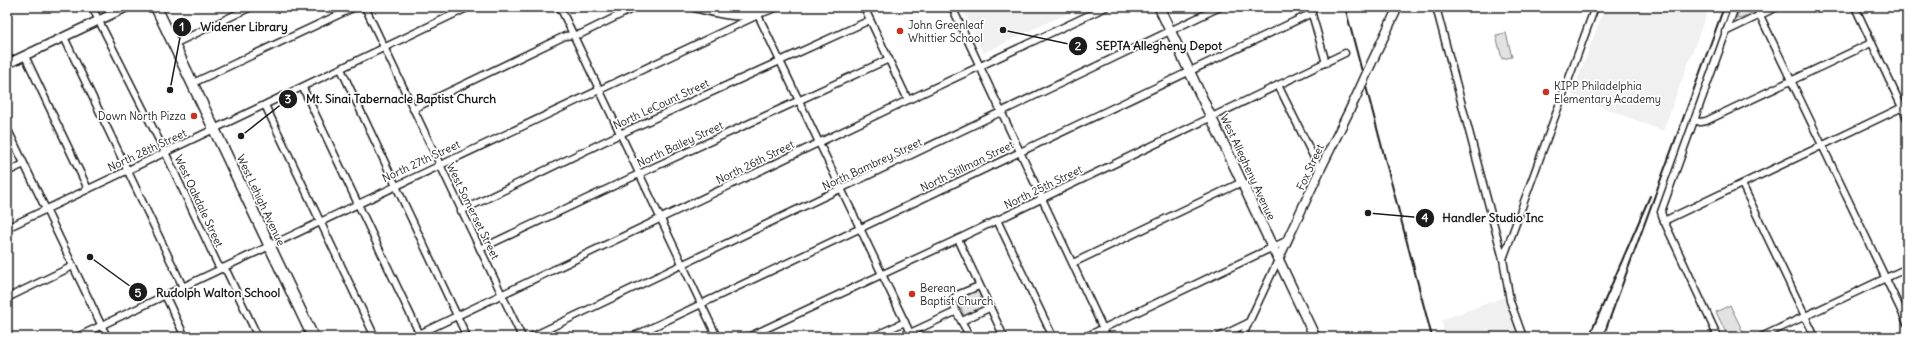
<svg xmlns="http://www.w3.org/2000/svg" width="1914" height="344" viewBox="0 0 1914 344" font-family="Delius,sans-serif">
<rect width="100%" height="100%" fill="#fff"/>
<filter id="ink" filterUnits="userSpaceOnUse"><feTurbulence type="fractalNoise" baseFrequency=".025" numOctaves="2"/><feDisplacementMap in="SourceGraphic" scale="8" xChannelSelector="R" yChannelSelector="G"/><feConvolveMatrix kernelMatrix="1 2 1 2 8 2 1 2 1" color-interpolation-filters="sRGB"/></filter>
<g filter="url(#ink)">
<g fill="#f0f0f0">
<polygon points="962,7 1081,7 983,53"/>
<polygon points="1605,7 1709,7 1663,131 1572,95"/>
<polygon points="1505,297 1521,337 1446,337 1441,320"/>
</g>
<g fill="#e2e2e2" stroke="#7f7f7f">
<polygon points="1741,7 1753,7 1755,11 1742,18 1736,19"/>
<polygon points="1506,33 1512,57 1502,59 1496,35"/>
<polygon points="977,289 985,306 964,316 958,299"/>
<polygon points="1730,305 1744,334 1737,337 1728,337 1716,312"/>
</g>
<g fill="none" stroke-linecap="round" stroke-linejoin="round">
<defs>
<g id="minor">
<polyline points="92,7 165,152 218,265 227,272 258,337"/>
<polyline points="365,7 522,337"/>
<polyline points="560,7 717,337"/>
<polyline points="864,7 908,100"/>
<polyline points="952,7 1107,337"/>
<polyline points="1310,7 1326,63"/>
<polyline points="1436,7 1503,259 1510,301 1523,337"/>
<polyline points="1756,7 1907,323"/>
<polyline points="1855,7 1907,118"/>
<polyline points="1725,32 1777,7"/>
<polyline points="64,37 183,287"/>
<polyline points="174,44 251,7"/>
<polyline points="25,56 88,189"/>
<polyline points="341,69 467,337"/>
<polyline points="193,83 355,7"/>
<polyline points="1278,85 1320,170"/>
<polyline points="303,88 421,337"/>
<polyline points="265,105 375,337"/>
<polyline points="413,109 565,36 581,34 636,7"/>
<polyline points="1694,120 1700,122 1706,121 1871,43"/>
<polyline points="7,128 107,337"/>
<polyline points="7,172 24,164"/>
<polyline points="1742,184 1815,337"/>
<polyline points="461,211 620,134 870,20"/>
<polyline points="997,220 1053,337"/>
<polyline points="1664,221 1907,105"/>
<polyline points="7,228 469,7"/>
<polyline points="958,239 1004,337"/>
<polyline points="480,249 639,174 889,59"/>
<polyline points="1503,259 1595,7"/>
<polyline points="1073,263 1242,182"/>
<polyline points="165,295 185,337"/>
<polyline points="7,298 73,266"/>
<polyline points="962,321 989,308"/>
<polyline points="910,333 955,312"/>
<polyline points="77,337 758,15 912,337"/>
<polyline points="413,337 908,100 1106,7"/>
<polyline points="531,337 1220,7"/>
<polyline points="632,337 1312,13"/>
<polyline points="748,337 958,239 1345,53"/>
<polyline points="872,337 905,322"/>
<path d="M970 337C964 325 956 314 952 301L957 295 979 286"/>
<polyline points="1085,337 1288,240"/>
<polyline points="1219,337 1248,323"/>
<polyline points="1242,337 1278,260"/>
<polyline points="1718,337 1664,221 1661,212 1735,7"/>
<polyline points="1761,337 1907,268"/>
</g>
<g id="tertiary">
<path d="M694 7C726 15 743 21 775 7"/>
<polyline points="735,7 754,13"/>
<polyline points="7,64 127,7"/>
<polyline points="1371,64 1398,7"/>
<polyline points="1278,260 1320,170 1356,97"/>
</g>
<polyline id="secondary" points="1159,7 1315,337"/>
<polyline id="primary" points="156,7 313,337"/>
</defs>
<use href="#minor" stroke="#1c1c1c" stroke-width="9"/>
<use href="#tertiary" stroke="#1c1c1c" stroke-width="11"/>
<use href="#secondary" stroke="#1c1c1c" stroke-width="12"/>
<use href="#primary" stroke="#1c1c1c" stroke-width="13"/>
<use href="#minor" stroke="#fff" stroke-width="6"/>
<use href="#tertiary" stroke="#fff" stroke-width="8"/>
<use href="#secondary" stroke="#fff" stroke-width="9"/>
<use href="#primary" stroke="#fff" stroke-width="10"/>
<g stroke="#1c1c1c" stroke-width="2">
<polyline points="1345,7 1432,337"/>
<polyline points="1589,337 1650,196"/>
<polyline points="1603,337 1724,7"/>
</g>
<defs>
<polyline id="tertiary-bridge" points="1356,97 1371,64"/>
</defs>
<use href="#tertiary-bridge" stroke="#1c1c1c" stroke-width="11" stroke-linecap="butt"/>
<use href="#tertiary-bridge" stroke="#fff" stroke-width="8"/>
</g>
</g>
<g fill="#c8321e" stroke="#fff" stroke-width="1.5">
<circle cx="900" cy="31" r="4"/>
<circle cx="1546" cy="92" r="4"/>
<circle cx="194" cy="116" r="4"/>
<circle cx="912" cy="294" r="4"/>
</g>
<g text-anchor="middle" stroke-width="3.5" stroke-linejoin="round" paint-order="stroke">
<g font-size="11" fill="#1c1c1c" stroke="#fff" text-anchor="start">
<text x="908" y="29">John Greenleaf<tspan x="908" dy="13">Whittier School</tspan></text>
<text x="1554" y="90">KIPP Philadelphia<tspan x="1554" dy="13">Elementary Academy</tspan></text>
<text x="186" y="120" text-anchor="end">Down North Pizza</text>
<text x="920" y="292">Berean<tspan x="920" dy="13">Baptist Church</tspan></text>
</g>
<g font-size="11" fill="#1c1c1c" stroke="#fff">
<text transform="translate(661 104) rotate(-25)" y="4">North LeCount Street</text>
<text transform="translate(680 144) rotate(-25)" y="4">North Bailey Street</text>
<text transform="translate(147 150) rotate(-25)" y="4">North 28th Street</text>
<text transform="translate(421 161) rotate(-25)" y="4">North 27th Street</text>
<text transform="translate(755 162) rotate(-26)" y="4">North 26th Street</text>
<text transform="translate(872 164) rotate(-25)" y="4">North Bambrey Street</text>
<text transform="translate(967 166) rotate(-26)" y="4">North Stillman Street</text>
<text transform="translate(1248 167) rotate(65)" y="4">West Allegheny Avenue</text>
<text transform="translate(1310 167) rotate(-65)" y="4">Fox Street</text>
<text transform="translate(1043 187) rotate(-26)" y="4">North 25th Street</text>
<text transform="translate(261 200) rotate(65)" y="4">West Lehigh Avenue</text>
<text transform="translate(199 201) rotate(65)" y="4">West Oakdale Street</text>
<text transform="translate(473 211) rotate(64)" y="4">West Somerset Street</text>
</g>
</g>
<path fill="none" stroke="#1c1c1c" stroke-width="1.5" d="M170 90L182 27M1003 30L1078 46M241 136L288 99M1368 213L1425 218M90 257L138 292"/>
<g fill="#1c1c1c" stroke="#fff" stroke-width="1.5">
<circle cx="170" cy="90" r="4"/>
<circle cx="1003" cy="30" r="4"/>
<circle cx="241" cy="136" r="4"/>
<circle cx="1368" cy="213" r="4"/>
<circle cx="90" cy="257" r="4"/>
<circle cx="182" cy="27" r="10"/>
<circle cx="1078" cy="46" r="10"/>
<circle cx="288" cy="99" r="10"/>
<circle cx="1425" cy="218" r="10"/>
<circle cx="138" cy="292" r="10"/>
</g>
<g font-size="12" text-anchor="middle" font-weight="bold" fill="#fff">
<text x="182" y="31">1</text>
<text x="1078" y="50">2</text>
<text x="288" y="103">3</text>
<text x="1425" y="222">4</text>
<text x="138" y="297">5</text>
</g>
<g font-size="12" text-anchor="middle" font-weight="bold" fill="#1c1c1c" stroke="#fff" stroke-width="3.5" stroke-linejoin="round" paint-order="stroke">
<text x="244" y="31">Widener Library</text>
<text x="1159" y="50">SEPTA Allegheny Depot</text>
<text x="401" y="103">Mt. Sinai Tabernacle Baptist Church</text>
<text x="1493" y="222">Handler Studio Inc</text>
<text x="218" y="297">Rudolph Walton School</text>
</g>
<rect width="1914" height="344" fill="none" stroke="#fff" stroke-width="24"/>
<rect x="12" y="12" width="1890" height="320" fill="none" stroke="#1c1c1c" stroke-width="1.5" filter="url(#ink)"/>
</svg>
